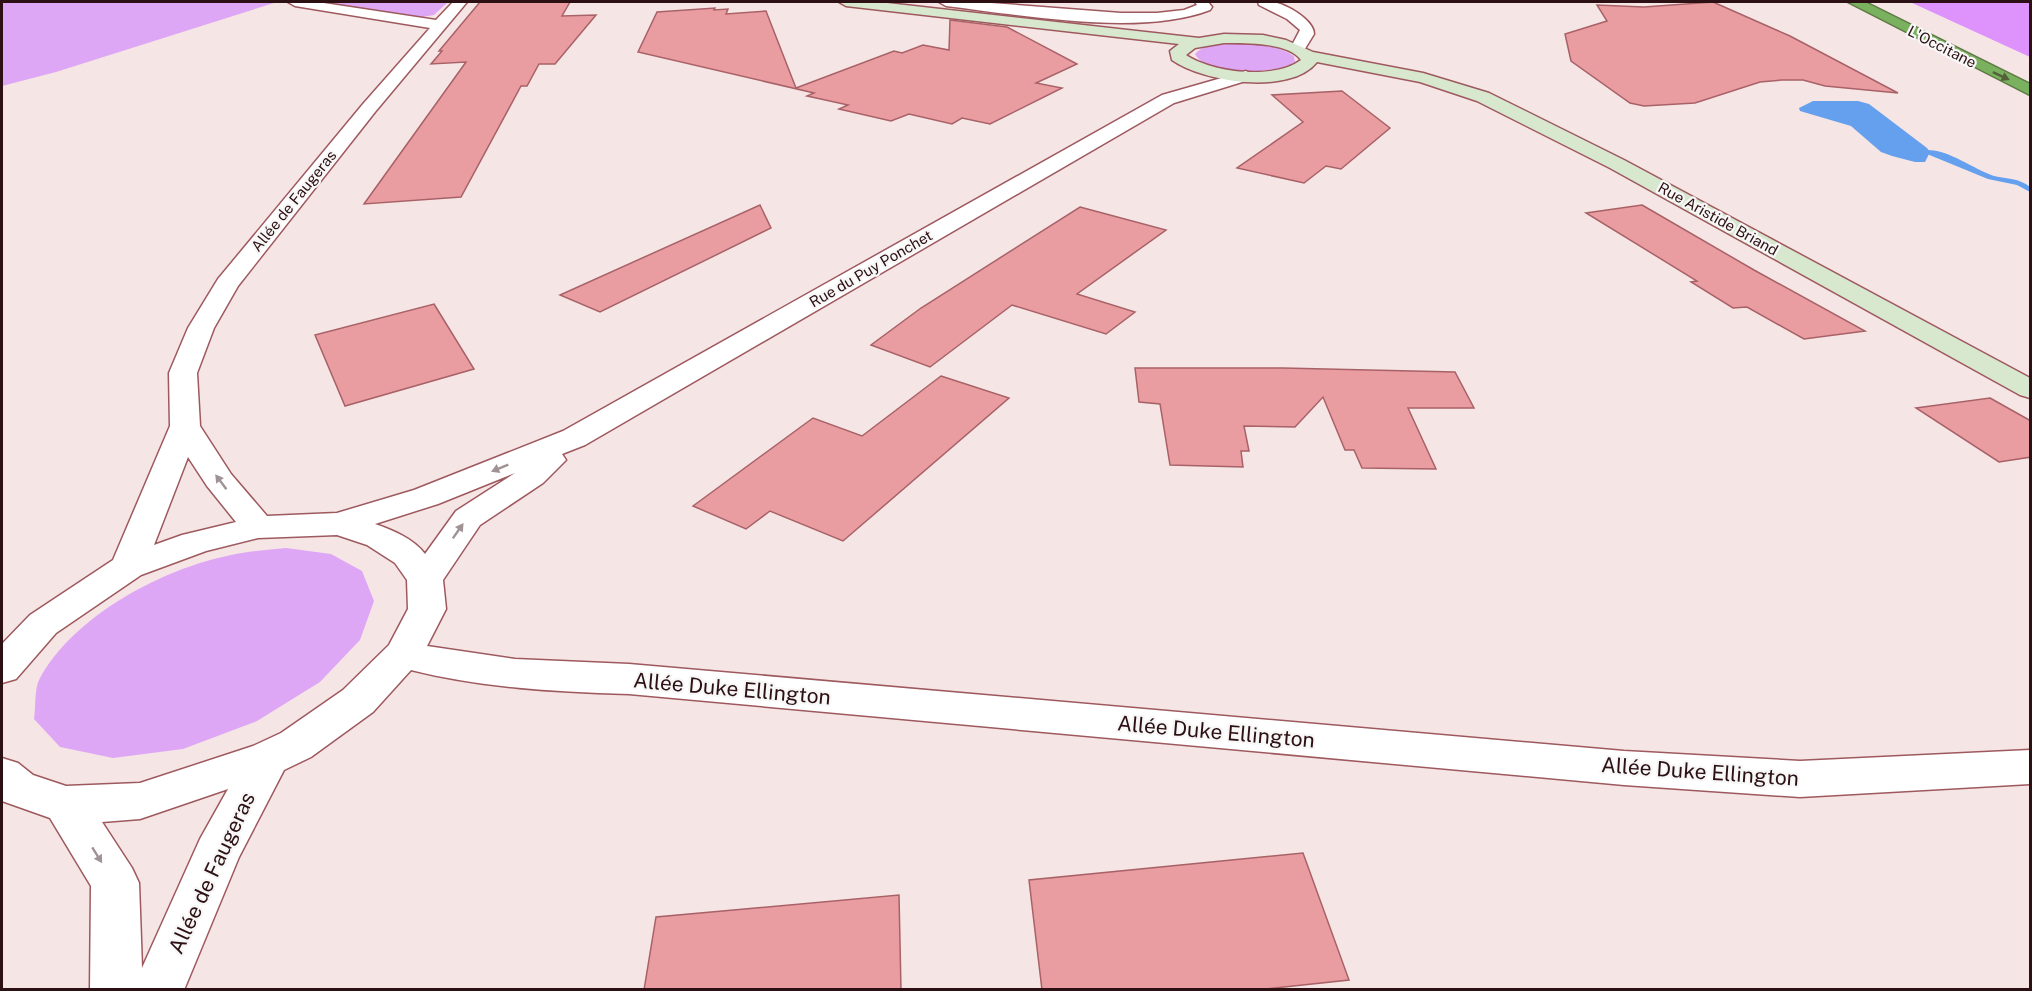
<svg xmlns="http://www.w3.org/2000/svg" width="2032" height="991" viewBox="0 0 2032 991" font-family="'Public Sans',sans-serif">
<rect width="100%" height="100%" fill="#f6e5e5"/>
<g fill="#dea7f5">
<polygon points="2,2 264,2 274,3 56,72 2,86"/>
<polygon points="319,2 448,2 434,15 417,18"/>
<path d="M1226 43C1249 43 1273 43 1294 56L1295 62C1276 75 1206 77 1195 54 1203 45 1214 45 1226 43Z"/>
<path d="M286 548 331 554 362 571 374 601 360 640 320 682 257 721 183 749 113 758 60 747 34 719C36 707 34 688 40 678 75 615 162 569 231 555 249 551 268 550 286 548Z"/>
</g>
<polygon fill="#de93fc" points="1910,2 2030,2 2030,57"/>
<polygon fill="#65a0ee" points="1813,101 1858,101 1869,104 1927,148 1930,152 1925,162 1915,162 1892,156 1881,152 1851,126 1800,111 1799,108"/>
<g fill="none" stroke-linecap="round" stroke-linejoin="round">
<path fill="#65a0ee" fill-rule="evenodd" d="M1927 150C1950 150 1973 169 1994 176 2007 179 2019 178 2030 187V192L2017 185 1988 179 1927 154Z"/>
</g>
<g fill="#e99da1" stroke="#a86267" stroke-width="1.5">
<polygon points="480,2 570,2 562,16 596,15 555,64 539,64 527,86 521,86 461,197 364,204 466,62 431,64 442,51 439,51"/>
<polygon points="1713,2 1790,36 1898,93 1825,86 1803,80 1782,80 1760,82 1695,103 1644,106 1630,103 1571,61 1565,34 1607,21 1597,5 1644,7"/>
<polygon points="715,8 714,10 728,9 726,14 766,11 796,88 894,51 902,53 923,45 949,50 950,20 1007,27 1077,64 1036,83 1062,88 990,124 962,118 952,124 909,114 891,121 839,109 848,105 807,96 814,93 638,52 657,12"/>
<polygon points="1342,91 1390,128 1341,169 1326,166 1304,183 1237,168 1303,122 1272,95"/>
<polygon points="760,205 771,228 600,312 560,295"/>
<polygon points="1642,205 1754,270 1865,331 1804,339 1747,307 1733,308 1691,282 1697,281 1586,213"/>
<polygon points="1080,207 1166,230 1077,294 1135,312 1106,334 1012,305 930,367 871,345 921,308"/>
<polygon points="434,304 474,369 345,406 315,335"/>
<polygon points="1135,368 1283,368 1455,372 1474,408 1408,408 1436,469 1362,468 1354,450 1345,450 1323,397 1295,427 1244,426 1249,451 1241,451 1243,467 1170,465 1160,404 1139,402"/>
<polygon points="941,376 1009,398 843,541 770,511 746,529 693,506 813,418 862,436"/>
<polygon points="1990,398 2031,421 2031,457 1999,462 1916,408"/>
<polygon points="1303,853 1349,980 1257,990 1042,990 1029,880"/>
<polygon points="899,895 901,990 644,990 656,917"/>
</g>
<g fill="none" stroke-linecap="round" stroke-linejoin="round">
<defs>
<g id="street">
<path d="M288 2H317L436 20 453 2H467L375 112 238 286 214 328 197 373 200 426 231 474 267 516 337 513 414 490 563 431 1162 95 1246 71 1254 76 1252 79 1174 103 585 445 562 454 566 460 543 483 480 525 443 580 446 609 427 646 515 659 629 664 1624 751 1800 761 2030 750V784L1800 797 1624 785 629 694C556 692 483 688 411 670L373 712 311 757 284 770 239 857 184 990H90L91 886 50 818 2 801V758L18 763 33 775 66 786 140 783 253 746 281 733 343 690 389 645 408 609 407 580 395 563 367 545 337 535 258 538 206 551 141 575 56 633 16 679 2 683V644L30 615 113 560 170 426 169 373 188 328 218 279 363 104 430 28 295 6ZM188 457 207 486 236 522 182 535 154 545ZM515 473 456 511 425 554C413 538 392 530 375 524L438 504ZM228 789 200 839 142 968 139 883 132 868 102 822 140 819Z"/>
<path d="M939 2H978L1121 13H1157L1184 10 1197 5 1195 2H1208L1212 7 1210 10C1140 37 1021 15 946 6Z"/>
<path d="M1258 2C1262 2 1268 1 1273 2 1286 4 1314 20 1314 34L1303 52H1293L1290 49 1300 30 1287 19 1259 5Z"/>
</g>
<path id="secondary" d="M839 2H878L1199 38 1224 34 1263 35 1286 40 1313 52 1423 73 1489 93 1624 160 2030 378V398L2020 395 1610 168 1477 101 1420 82 1317 62C1290 96 1203 82 1172 60L1170 51 1179 44 846 6ZM1224 43C1244 43 1289 42 1301 60 1274 80 1213 73 1186 55L1195 48Z"/>
<polygon id="highway" points="1848,2 1865,2 2030,84 2030,95"/>
</defs>
<use href="#street" stroke="#9e595e" stroke-width="3"/>
<use href="#secondary" stroke="#9e595e" stroke-width="3"/>
<use href="#highway" stroke="#5f7944" stroke-width="3"/>
<use href="#street" fill="#fff" fill-rule="evenodd"/>
<use href="#secondary" fill="#d7e8cf" fill-rule="evenodd"/>
<use href="#highway" fill="#7ab15e" fill-rule="evenodd"/>
</g>
<defs><path id="oneway-solid" d="M-6-.8H1V-3.2L6.5 0L1 3.2V.8H-6Z" transform="scale(1.5)"/></defs>
<use fill="#536038" href="#oneway-solid" transform="translate(2001 76) rotate(25)"/>
<g fill="#a09395">
<use href="#oneway-solid" transform="translate(500 468) rotate(158)"/>
<use href="#oneway-solid" transform="translate(221 482) rotate(-127)"/>
<use href="#oneway-solid" transform="translate(458 531) rotate(-55)"/>
<use href="#oneway-solid" transform="translate(97 855) rotate(58)"/>
</g>
<g text-anchor="middle" stroke-width="4.5" stroke-linejoin="round" paint-order="stroke">
<g font-size="15" fill="#2c1013" stroke="#f7f7f7">
<text transform="translate(1942 47) rotate(27)" y="5">L'Occitane</text>
<text transform="translate(294 201) rotate(-51)" y="5">Allée de Faugeras</text>
<text transform="translate(1718 219) rotate(29)" y="5">Rue Aristide Briand</text>
<text transform="translate(871 269) rotate(-30)" y="5">Rue du Puy Ponchet</text>
</g>
<g font-size="21" fill="#2c1013" stroke="#f7f7f7">
<text transform="translate(732 689) rotate(5)" y="7">Allée Duke Ellington</text>
<text transform="translate(1216 732) rotate(5)" y="7">Allée Duke Ellington</text>
<text transform="translate(1700 772) rotate(4)" y="7">Allée Duke Ellington</text>
<text transform="translate(212 873) rotate(-65)" y="7">Allée de Faugeras</text>
</g>
</g>
<rect width="2032" height="991" fill="none" stroke="#2c1013" stroke-width="6"/>
</svg>
